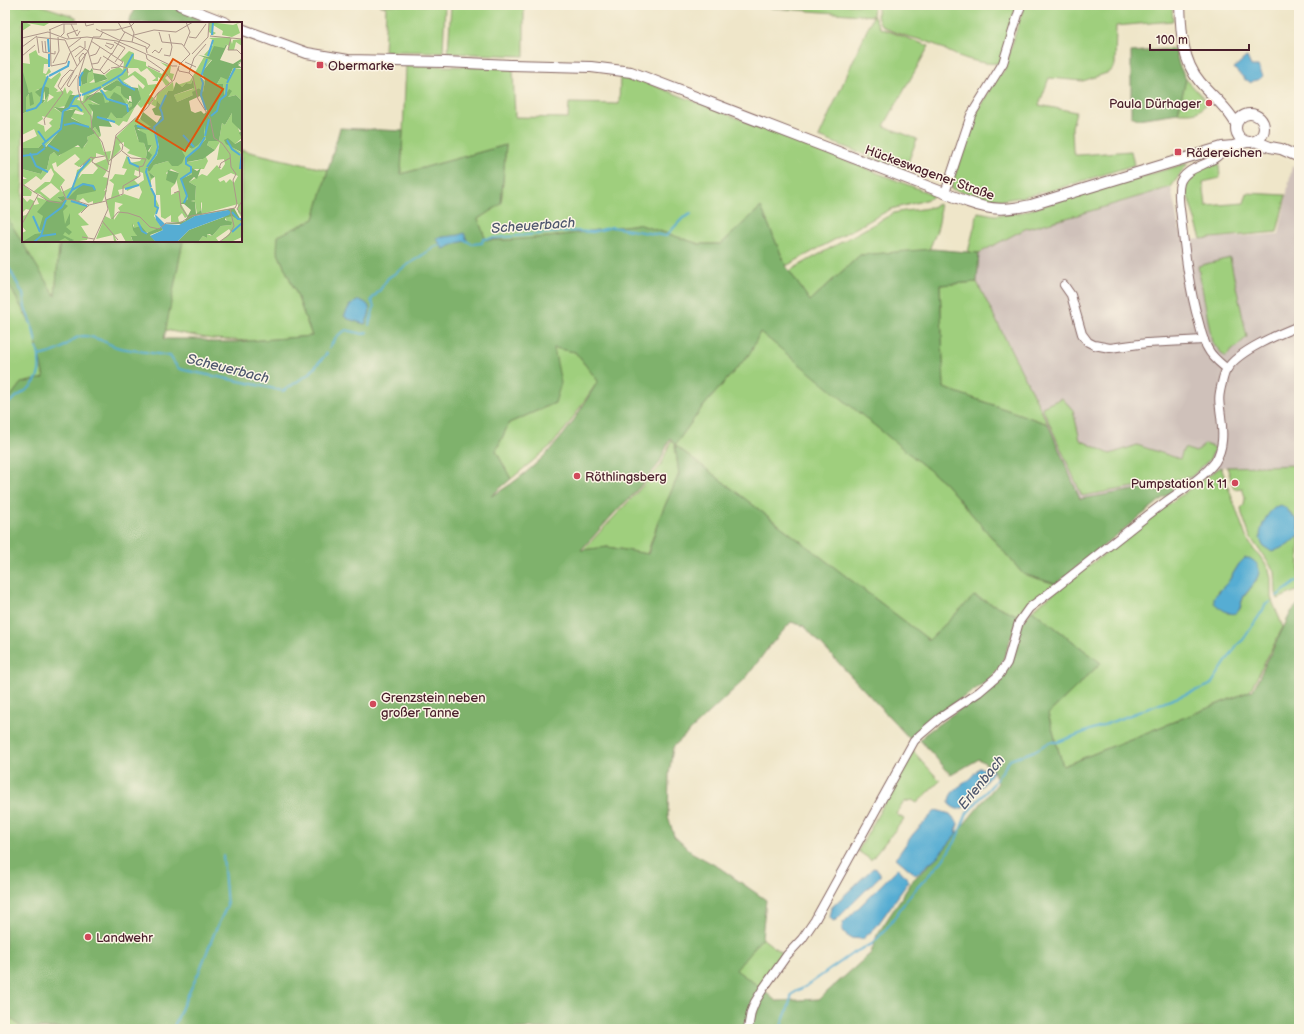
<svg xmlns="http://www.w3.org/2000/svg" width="1304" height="1034" viewBox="0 0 1304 1034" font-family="'Balsamiq Sans',sans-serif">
<rect width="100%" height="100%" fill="#fcf5e5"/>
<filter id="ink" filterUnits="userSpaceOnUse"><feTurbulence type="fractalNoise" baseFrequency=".025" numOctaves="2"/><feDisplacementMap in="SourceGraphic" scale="8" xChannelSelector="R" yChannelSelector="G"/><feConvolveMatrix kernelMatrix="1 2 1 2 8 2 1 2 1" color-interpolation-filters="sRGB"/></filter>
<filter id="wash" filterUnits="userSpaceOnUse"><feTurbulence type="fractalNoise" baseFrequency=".012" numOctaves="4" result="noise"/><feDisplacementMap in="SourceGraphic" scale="16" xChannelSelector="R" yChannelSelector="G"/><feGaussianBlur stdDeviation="0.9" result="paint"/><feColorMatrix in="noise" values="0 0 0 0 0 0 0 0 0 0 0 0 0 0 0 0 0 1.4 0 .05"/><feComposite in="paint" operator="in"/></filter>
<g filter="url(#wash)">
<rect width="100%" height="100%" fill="#efe6c9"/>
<polygon fill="#cfc1ba" points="1292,166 1299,168 1299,465 1221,467 1202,478 1080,499 1048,424 977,282 979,253 1025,229 1074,216 1171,187 1179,229 1189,240 1279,234"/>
<g fill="#9fcf7d" stroke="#747754" fill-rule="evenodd">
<polygon points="5,5 40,5 76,17 77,23 23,23 23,241 61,241 59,249 55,297 5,214"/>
<polygon points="379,5 445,5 443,52 384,51 386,7"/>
<polygon points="451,5 524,5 524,56 448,53"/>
<polygon points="750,5 874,5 873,15 880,28 929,46 884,126 917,139 905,170 819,137 873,16 772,8"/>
<path d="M878 5H1018L1001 62C993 67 965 59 956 55 948 52 940 46 931 43 918 38 889 34 880 23 876 18 877 11 878 5Z"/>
<polygon points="1024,5 1172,5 1173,21 1116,26 1115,65 1110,72 1083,81 1049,78 1039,105 1076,112 1072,127 1073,151 1075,155 1079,155 1131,151 1134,165 1057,189 1022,197 1003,200 983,198 952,189 951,186 973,119 995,80 1004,71"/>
<polygon points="406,65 513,68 515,117 568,118 569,103 619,104 620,74 640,80 934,195 931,198 919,202 891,209 786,266 761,207 721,244 699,244 638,224 549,237 509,240 485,239 478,219 501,204 506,145 401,174"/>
<path d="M1186 79 1207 102C1199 115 1192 113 1178 113Z"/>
<polygon points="241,150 328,170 314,219 277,251 297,295 312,336 252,341 211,339 165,330 183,241 241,241"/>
<path d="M1219 161 1220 178 1203 182 1206 206 1244 203 1247 193 1286 195 1277 232 1201 239 1185 187C1189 171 1206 166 1219 161Z"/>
<polygon points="1188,163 1171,187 1074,216 1025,229 979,253 968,252 978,212 995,215 1019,213"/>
<path d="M939 204C943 220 935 235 929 250L860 255 810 301 789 271 894 213C909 209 926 211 939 204Z"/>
<polygon points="1230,258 1247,337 1225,357 1212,342 1198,266"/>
<polygon points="5,278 33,328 44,379 21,383 5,404"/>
<polygon points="977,282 1048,424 944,388 940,285"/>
<polygon points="760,331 945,483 1023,574 1056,584 1019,616 974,596 929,640 675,445 679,474 659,519 647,554 608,547 583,550 632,498 661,465 671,440 675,445 701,409 751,352"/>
<polygon points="553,347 575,352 598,381 566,428 552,445 511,479 496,451 509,423 555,403"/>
<polygon points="1062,398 1073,410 1080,440 1110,454 1137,445 1180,459 1184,448 1196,452 1205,444 1215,448 1210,459 1191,477 1082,496 1042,407"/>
<path d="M1299 465V525C1295 517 1285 504 1276 507L1298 537 1299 535V590L1278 599 1276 593 1275 572 1250 537 1242 514 1241 508 1244 505 1245 497 1242 488 1234 489 1227 467Z"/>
<path d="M1221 467 1246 537 1254 550 1259 555 1269 569 1271 579V598L1283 627 1250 691 1063 766 1048 714 1101 663 1032 610 1163 508ZM1239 564 1257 580 1243 598 1240 609 1235 613H1227L1218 592 1228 582Z"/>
<polygon points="913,751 940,781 917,803 912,800 904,802 896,814 904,819 871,860 858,851"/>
<polygon points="762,938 784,955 760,987 735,970"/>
<polygon points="5,1013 22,1028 91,1027 92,1029 5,1029"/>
</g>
<g fill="#7fb26c" stroke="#64684c" fill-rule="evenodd">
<polygon points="138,5 167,5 212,23 129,23 129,20"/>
<polygon points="1175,49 1179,65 1186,79 1178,113 1138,119 1131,116 1131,52"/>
<path d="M340 128 403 131 401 174 506 145 501 204 478 219 486 240H509L549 237 638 224 699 244H721L761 207 786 266 810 301 860 255 932 249 979 253 977 282 940 285 944 388 1048 424 1080 499 1183 482 1056 584 1023 574 945 483 760 332 751 352 701 409 675 445 929 640 974 596 1019 616 1000 668 990 679 952 705 917 732 911 740 804 626 791 622 768 648 746 678 673 747 669 775 668 816 674 836 691 852 720 868 766 900 762 938 736 970 760 987 745 1029 22 1028 5 1013V404L21 383 44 378 33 328 5 278V214L55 296 59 249 61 241H183L164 339H200L211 342H235L312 336 297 295 277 251 278 236 314 219ZM554 348 575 352 598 381C588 397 578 415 567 430 549 454 517 483 491 496L511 479 496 451 509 423 555 403 561 383ZM670 438 675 445 679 474 659 519 648 554 608 547 581 550 619 508 631 497 659 464Z"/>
<polygon points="1299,603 1299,1029 751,1029 755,1010 764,991 776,1001 819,999 871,953 877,935 913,880 938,856 998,783 992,768 979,759 951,775 920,740 925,734 996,683 1004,674 1013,658 1020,626 1032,610 1101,663 1048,714 1063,766 1253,690 1291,612"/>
</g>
<g fill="#56add3" stroke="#50667f">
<polygon points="1247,57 1251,66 1258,66 1263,76 1258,80 1253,81 1251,83 1247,80 1245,80 1244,77 1238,73 1234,68 1245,58"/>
<polygon points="464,233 467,240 466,241 457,243 444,249 443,249 436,238 459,235"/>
<path d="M359 300C373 304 371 313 365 324L348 319 344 316 350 305Z"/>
<path d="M1280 505 1285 507 1298 522 1299 535 1288 545 1272 552 1263 546C1262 543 1260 540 1260 537 1260 526 1269 508 1280 505Z"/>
<path d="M1245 558H1249C1270 568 1253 585 1244 596 1242 600 1241 604 1240 608 1235 621 1220 608 1214 603V597L1228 582 1239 564Z"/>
<path d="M979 768 993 770 991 775 964 807C958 811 955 809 949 804 948 791 960 787 968 780 972 777 975 772 979 768Z"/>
<polygon points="936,810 950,814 958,823 956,835 938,856 916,875 896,858 913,834"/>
<polygon points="873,868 877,869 880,873 880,876 836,920 833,921 830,917 832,907"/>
<polygon points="898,868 906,877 909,881 876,927 863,939 849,938 842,929 843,923"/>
</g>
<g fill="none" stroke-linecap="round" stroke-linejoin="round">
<g stroke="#56add3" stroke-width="2">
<polyline points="465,240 472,244 482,243 483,239 572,231 593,232 612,227 666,236 683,218 691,214"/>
<polyline points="5,261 23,294 25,308 33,329 36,343"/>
<polyline points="369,325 374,307 371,300 380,290 388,278 436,246 443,244"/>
<polyline points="37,348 39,356"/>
<polyline points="329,348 337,336 346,330 363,334 367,332"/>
<path d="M5 407C16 393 34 392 39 372 40 366 39 361 39 356 46 354 54 353 60 349 68 345 74 336 84 336 98 336 108 345 120 348L170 356 177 367 180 369C214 377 249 382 283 391L310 373 327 353"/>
<polyline points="1277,596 1299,580"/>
<polyline points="173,1029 183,1005 199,972 216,929 227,906 223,856"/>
<polyline points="780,1029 788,1008 792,994 808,985 853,953 872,944 886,929 911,894 942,861 955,842 967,813 993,784 1010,760 1034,751 1050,742 1058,742 1208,686 1212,683 1237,645 1243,640 1263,610 1265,605 1270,602"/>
</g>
</g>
</g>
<g filter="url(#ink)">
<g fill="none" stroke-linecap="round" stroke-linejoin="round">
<defs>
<g id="minor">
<path d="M1218 149 1219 155C1208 166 1185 167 1180 183 1177 193 1180 207 1181 217 1185 253 1189 288 1199 323 1201 331 1203 341 1208 349 1212 357 1220 363 1227 369"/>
<polyline points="945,193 971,115 1003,63 1021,5"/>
<polyline points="1064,285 1071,295 1082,334 1088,342 1094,345 1110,348 1147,343 1204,340"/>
<path d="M748 1029 751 1012 755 1002 763 989 787 955 802 939 815 920 914 741 920 735 940 718 979 692 999 675 1007 663 1019 622 1029 608C1074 575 1116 539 1160 506 1177 493 1202 479 1215 462 1224 448 1223 432 1221 416 1219 401 1218 398 1222 383 1223 378 1224 373 1227 369 1239 350 1279 334 1299 326"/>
</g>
<g id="major">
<polyline points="180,5 226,23"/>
<path d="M1180 5C1181 31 1182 61 1200 82 1212 96 1228 108 1236 124"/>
<path d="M241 29 307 53 348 60 444 62 511 65 591 67 631 72 968 202C993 211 1007 210 1031 205L1222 147 1233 146 1247 142"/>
<circle cx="1250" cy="128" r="14"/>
<polyline points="1255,141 1270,147 1281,149 1299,157"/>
</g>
</defs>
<use href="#minor" stroke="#846562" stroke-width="10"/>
<use href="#major" stroke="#846562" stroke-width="12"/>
<use href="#minor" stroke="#fff" stroke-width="8"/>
<use href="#major" stroke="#fff" stroke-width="10"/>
</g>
</g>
<g fill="#d1495b" stroke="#fcf5e5" stroke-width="1.5">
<rect x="316" y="61" width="8" height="8" rx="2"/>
<circle cx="1209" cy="103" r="4"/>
<rect x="1174" y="148" width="8" height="8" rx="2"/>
<circle cx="577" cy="476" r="4"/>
<circle cx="1235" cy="483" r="4"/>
<circle cx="373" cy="704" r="4"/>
<circle cx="88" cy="937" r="4"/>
</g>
<g text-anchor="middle" stroke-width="3" stroke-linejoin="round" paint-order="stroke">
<g font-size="13" fill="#4a1f2b" stroke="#fcf5e5" text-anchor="start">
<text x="328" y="70">Obermarke</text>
<text x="1201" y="108" text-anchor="end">Paula Dürhager</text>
<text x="1186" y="157">Rädereichen</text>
<text x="585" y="481">Röthlingsberg</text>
<text x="1227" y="488" text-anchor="end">Pumpstation k 11</text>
<text x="381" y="702">Grenzstein neben<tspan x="381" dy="15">großer Tanne</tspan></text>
<text x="96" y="942">Landwehr</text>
</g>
<g font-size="13" fill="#4a1f2b" stroke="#fcf5e5">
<text transform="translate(930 172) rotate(20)" y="5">Hückeswagener Straße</text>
</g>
<g font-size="14" font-style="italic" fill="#4f586e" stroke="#fcf5e5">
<text transform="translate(533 225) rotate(-4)" y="5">Scheuerbach</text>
<text transform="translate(228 368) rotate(14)" y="5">Scheuerbach</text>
<text transform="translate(981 782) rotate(-51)" y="5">Erlenbach</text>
</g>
</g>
<g transform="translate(22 22)">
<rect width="220" height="220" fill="#efe6c9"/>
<path d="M0 0H26L27 1 22 4 5 1 9 3 0 9ZM187 0 211 3 219 0 215 2 218 11 210 15 200 13 201 9 191 3 190 9 194 11 191 13 187 10ZM208 15 210 22 211 18 220 17V24L214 20 212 28H206L207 24 204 22 202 26 187 35 182 33 191 23V18L187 16ZM14 28 16 33 27 38V42H22L21 51 24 52 27 46 29 50 23 54 29 57 38 50 39 53 32 65 36 68 34 70 41 69 43 65 45 72 48 68 51 70 44 84 32 86 40 91 38 104 35 112 23 125 20 122 16 126H0V121L15 114 12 107 0 113V92L4 90V74L10 71H7L1 56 0 46 1 41 8 42 7 32ZM23 66 27 67V72L32 75 25 80 27 73H25L23 79 21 81 23 69 14 68ZM20 94 31 97 27 101 30 104 23 110 22 104 15 101 21 97ZM107 29 112 31V37L124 40V44L140 52 145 45 138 40 149 44 148 51 152 52 150 59 146 53 143 56 148 61 144 64 140 58 130 69 127 73 132 76 127 83 125 81 119 86 115 82 118 79 116 62 121 67 123 64 111 53 101 59 110 65 95 58 78 67 83 70 95 64 100 65 107 82 110 81 111 84 107 86 106 82 88 76 95 79 86 77 87 80 83 82 77 67 65 74 70 80 78 83V85L70 82 69 107 47 94 50 91 61 93 62 91 50 87 41 89 53 73 59 72 55 78 61 79 62 72 58 70V54L60 63 65 61 66 51 71 49 72 57 67 61 82 59 86 57 83 53 89 48 97 45 101 48 102 40 98 38ZM106 46H116L119 50 125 46 134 56 130 59H136V55L139 57 135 62 126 63 124 57 113 49 106 54ZM182 35 190 37 180 50 179 56 183 59 181 71 177 66 171 70V73L155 80 159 84 157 87 152 73 171 67V56L169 62 164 61 160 65 155 63 168 59ZM211 46 220 47V79L214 73 206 75 208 68 203 74 201 62H195L199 55H208ZM151 60 152 69H146L139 83 136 80 134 85 129 82 132 77 134 78 135 72ZM113 85 105 100 101 99 97 104 85 96 76 94 85 95 89 89 94 96 101 95ZM210 91 220 116 213 122H206L218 130 220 126V196L216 190V182L180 192V181L179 180V188L175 192 173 180 169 179 173 178 174 164 167 160 180 152 185 154 195 143 199 148 203 142 202 137 195 138 198 120 193 128 185 123 187 119H197L200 101 203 103ZM209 151 216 154 212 161 208 157 204 161 202 158 198 160 196 157ZM187 95V105L184 104V117L164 137 165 140 173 139 181 137 183 133 186 139 182 147H171L170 152 163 155 166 177 159 182 166 194 163 196 160 191 156 195 157 200H149V193L143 197 139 195 138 173H134L133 155 127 150 128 147 132 143 146 139 157 143 160 129 166 125 170 127 182 116V103ZM149 147 157 151 154 156 157 169 149 173V166L153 162 144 151ZM113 96 121 98 130 105H120L113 102 112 104 116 118 122 121 125 130 124 136 130 123H126L116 105 133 108 137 120 135 133 125 146 129 155H132L129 158V166L137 184 132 194 139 205 127 211 112 206V202L111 204 115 214 109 215 111 220H104L99 211 92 213 95 220 92 219 91 213 74 217 83 194 89 197 84 178 89 176 92 162 87 158 90 157 93 152 102 153 105 147 100 146 105 133 108 141 118 139 120 136 105 131 108 128 102 124V120L97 122 99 127 88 139 94 115ZM113 148 121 151 122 158 116 162 112 158 117 155 112 153ZM117 163 120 170 117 177 102 172 98 174 96 168 104 166 105 169ZM93 180 101 182 96 186 98 189 92 198ZM73 105 79 114 77 115 82 130 89 129 86 147 81 155 86 156V162L82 169 85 168 80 180 71 182V179L66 181 61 176 57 179 61 183 67 184 56 192 67 203 59 204 66 215 65 218 50 220 51 218 47 216 49 220H0V211L4 209 0 204V194L4 193 8 188 4 187 0 191V174L5 180 8 177 12 179V183L17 182 14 175 24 178 18 172 11 170 23 160H28L32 152 29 146 19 158 14 154 2 163 10 170 9 174H0V157H5L0 154V147L19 152 21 148 25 147 28 133 32 130 37 134 48 125H62L66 119 65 115 74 111 71 107ZM74 131 83 134 84 137 72 142 76 146 71 152H60L56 157 59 150 74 135ZM53 132 58 137 52 142 57 145 61 142V145L55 148 52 164 40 170 38 165 43 158 32 148 30 142 34 140 35 145ZM29 161 38 169 28 177 18 169ZM42 174 44 177 41 182 28 187 22 194 16 190 25 178 38 181 41 180 35 175ZM210 193 220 200V215L209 220H198L209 210 207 207 194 216 197 220H176L181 214 185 216V212L190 214 199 204 209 203 203 196Z" fill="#9fcf7d" fill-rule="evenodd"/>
<path d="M204 22 205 23 198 38 211 42 219 37 220 39 215 42 220 40 216 43 220 46H211L206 58 199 55 195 62H201L203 74 207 67 210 69 206 75 214 73 220 79V116L217 111 219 109 210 100V91L203 103 200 101 197 119H187L185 123 193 128 181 137 165 140 164 137 184 117 182 103V116L176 123 170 127 166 125 160 129 163 134 160 141 156 144H150L146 139 132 143 127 150 133 155 129 156 125 146 135 133 137 123 133 108 115 107 124 112 126 123H130L126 129 130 133 127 138 124 136 125 130 122 121 117 120 112 104 113 102 120 105H129L118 97 121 90 135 101 139 94 133 93 130 87 134 85 135 79 139 83 146 69H151L154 60 160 65 164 61 169 62 171 57 172 66 152 73 155 80 171 73 170 70 177 66 181 70 183 59 180 50 190 38 176 33 187 35 192 24 202 26ZM178 74 185 89 182 92 179 89 173 91 169 89 167 79ZM63 46 68 49 70 46 71 49 66 51 65 61 60 63 58 54ZM1 50 7 71 10 70 12 82 8 84 7 72 4 75V90L0 92ZM71 51 82 53 86 57 73 61ZM95 58 108 65 116 66 119 77 113 85 100 96H94L89 90 86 96 76 95 85 96 90 105 77 104 79 114 73 105 71 107 74 111 65 115 66 119 60 127 56 123 36 134 32 130 28 133 25 147 21 148 19 152 0 147V126H16L20 122 24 125 35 112 38 104 40 91 32 85 42 86 48 73H53L49 83 41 89 54 87 49 96 69 106 71 90 66 82 78 83 66 77 62 80 65 74 77 70 81 72 83 81 87 80 86 77 95 80 88 76 92 70 99 74 107 86 110 84V81L106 82 107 79 110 80 109 74H107V78L102 75 99 71V65L95 64 89 69 82 68 81 66ZM22 64 27 66V72L21 81H18L19 78H23V69L18 75 13 70ZM206 116 213 122 220 118 219 130 204 122 202 118ZM170 146 175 149 179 146 175 157 172 155 167 160 174 164 173 178 169 179 173 180 174 192 179 188 178 178 180 192 212 186 220 200 210 194 203 196V198L210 200 209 203 199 204 190 214 188 212H185V216L181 214 176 220H155L167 208 202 195 206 188 173 194 160 202H143L163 199 169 188 162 182H158L166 177 159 157 170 152ZM146 148 157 151 153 162 144 158ZM61 161 72 164 74 169 55 173 54 178 45 177ZM42 174 44 177 43 182 33 189 43 182 46 184 41 189 43 202 48 191V202L44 205 50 210 47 213 43 210 41 213 52 218 49 220 43 216 35 220H0L13 212 20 211 22 205 19 209 17 207 21 194 15 190 25 178 41 180 35 175ZM110 201 112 206 119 204 125 211 139 205 141 208 128 213 134 220H111L109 214H115L111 208Z" fill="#7fb26c" fill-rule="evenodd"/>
<path d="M206 188 209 190 207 193 167 208 155 220H134L128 214 141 208 134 198 133 192 143 202 157 203 173 194Z" fill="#56add3"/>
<path fill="none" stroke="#56add3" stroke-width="2" d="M190 13 191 0M26 17 27 30M186 34 191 18M27 45V32M104 45 111 32M27 54 46 44 47 39M179 55 185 37M96 56 101 62 113 68M179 56 181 61 179 73 184 88M205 61 213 46M58 64V55L61 50M80 64 100 52 104 47M21 66 26 54M79 68 85 77 105 83 106 90M60 73 79 65M48 84H55L60 89M4 89 14 86 19 80 21 66M41 89 47 86 53 75 59 73M140 91 138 86 144 73M189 94 195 89 198 78 204 73 205 62M75 95 93 100M42 103 52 101 67 105M115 104 131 108M16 109 24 120M161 113 172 125M183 114 187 97M205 118 210 127 218 133M26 123 37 129M23 125 21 122 39 107 41 89M8 131 14 144 26 150M0 134 15 132 23 126M106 135 108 141 117 145M125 145 134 132 136 125 132 105 141 97 140 91M125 146 124 150 129 165M218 147 220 130M129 166 133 174V184L136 186 134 192M103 167 117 163M49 170 56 151 68 137M45 176 50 168 61 162 71 164 73 168M49 179 65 184M162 181 165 174 159 157 169 150V145L164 142V136L177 125 183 115M210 190 216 197H220M11 194 18 210M116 200 120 209 125 212M210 210 220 201M19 214 34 212M12 220 19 214 24 197 40 185 44 178"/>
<path fill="none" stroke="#ad968a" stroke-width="1" d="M63 0 64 4 72 2M96 0 101 9 128 23 125 27M107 0 112 11 110 20 124 25 125 31M49 2 55 14 58 9M28 7 29 44 44 41 48 31 58 24 66 29M74 7 97 18 110 20M27 8 41 2H55M79 8H94L109 4 113 0M137 10 140 20 160 22 168 32M112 13 132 8 154 10 171 0M39 14 42 11V2M188 14 220 17M14 15 43 18 55 44M167 15 174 16 184 2M186 15 187 0M0 16 26 10 45 17 65 15 95 19 124 32M15 16 17 31M47 16 45 12 56 8M209 16 206 28H215L219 32M20 19 21 30 33 32V29M23 19 24 31M69 19 101 40 97 45 89 46M92 20 103 26 93 40M184 22 172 36 167 51 171 55 176 77 188 96 192 116 200 121 208 132 209 145 214 152 211 158 215 182M83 23 89 27 92 23 84 21M162 24 168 10 164 0M0 25 15 14M46 26 59 16M66 29 71 47 78 48M64 31 56 57V67L59 80 69 94 70 107 80 120 87 143M130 31 133 28 137 31 140 26M90 32 103 10M124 32 125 37 141 48 150 59M125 32 150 44H155M170 32 186 15M142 33 148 34 150 25 147 12M0 34 13 23M68 34 74 32 78 25M81 34 97 44M53 35 63 26V19M58 40 57 36 61 31 63 33M163 40 174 45M31 41 37 29 36 15M70 42 76 41 79 35M157 43 168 32M98 44 105 46 106 51M126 44 138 50M156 46 157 49 167 51M78 48 90 31M78 48 82 52 88 47M39 67 66 29 71 15H78L81 10M60 82 79 66M23 103 22 97 41 71 36 64 40 56 48 48 52 49 45 63 47 65 55 53M83 134 71 136 70 140 87 150M87 139 100 128 101 123 94 115M58 145 69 135 71 136M199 145 197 146 199 141 208 136M0 162 26 179 38 181 44 177 52 178 67 183M39 164 44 177M152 171 157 169 159 185 166 195M84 178 101 172V164L118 154 117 145 121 144 124 137 109 136 100 129M220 179 215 187 220 193M59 191 67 183 84 179M90 197 96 190 106 191 118 195 128 205 137 207 144 201H158L169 194 213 186 215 182M80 199 96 218M0 202 16 173M60 215 72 217M71 220 86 187 83 174 94 113 125 86 136 71 152 58 157 44M197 220 207 213 212 204 208 187"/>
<path fill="#e0560e" fill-opacity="0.15" stroke="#e0560e" stroke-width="2" d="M151 37 201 67 163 129 114 99Z"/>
<rect width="220" height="220" fill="none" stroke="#4a1f2b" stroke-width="2"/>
</g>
<rect width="1304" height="1034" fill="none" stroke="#fcf5e5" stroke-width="20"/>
<path d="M1150 44v6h99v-6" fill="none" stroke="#4a1f2b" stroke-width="2"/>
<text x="1156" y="44" font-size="12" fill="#4a1f2b" stroke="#fcf5e5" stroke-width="3" paint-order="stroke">100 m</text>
</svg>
